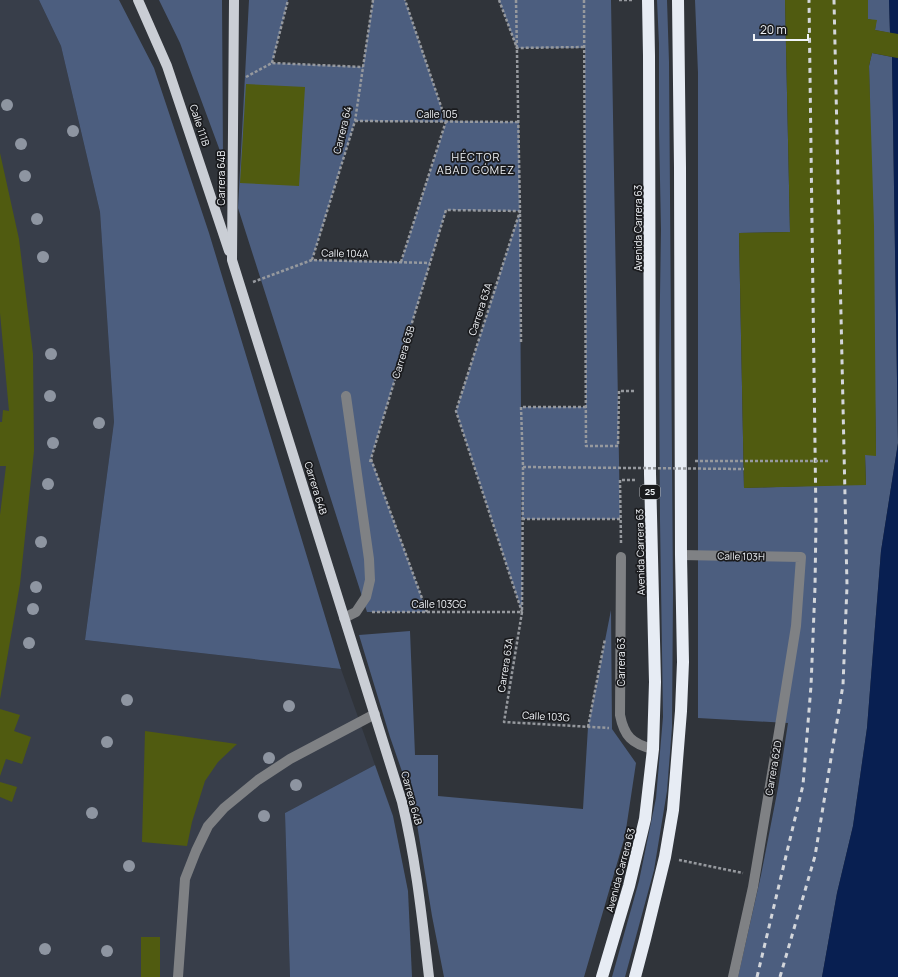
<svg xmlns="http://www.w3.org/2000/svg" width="898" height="977" viewBox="0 0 898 977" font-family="Manrope,sans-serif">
<rect width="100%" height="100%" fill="#30343a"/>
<polygon fill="#383e4a" points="0,0 39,0 61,46 100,212 114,422 85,640 341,669 375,765 285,813 290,977 0,977"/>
<g fill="#4c5e7f" fill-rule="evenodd">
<polygon points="39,0 119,0 154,68 209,233 341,669 85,640 114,422 100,212 61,46"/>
<polygon points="159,0 222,0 223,159 180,43"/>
<path d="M249 0H288L272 63 363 67 373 0H405L446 121 519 122 521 407H586L585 48H517L499 0H611L620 519H522L521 479 522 612 456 411 520 211 446 210 371 458 427 612H367L238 208ZM355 121 446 122 401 262 312 260Z"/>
<polygon points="657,0 667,0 669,62 673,593 672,727 667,791 654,870 625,977 612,977 639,881 656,798 663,717 660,520 659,360 661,230 659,129 659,44"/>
<polygon points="695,0 785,0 790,232 739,233 744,488 866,484 865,455 876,455 869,66 872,53 892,57 898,443 881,551 867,728 853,826 837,893 822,977 738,977 761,875 778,788 788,723 698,718 698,73"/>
<polygon points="868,0 889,0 890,33 875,30 876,21 868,19"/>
<polygon points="611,610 612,729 636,763 625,836 584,977 444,977 432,916 414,806 390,737 359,635 410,631 415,755 438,755 438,796 583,809 588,727"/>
<polygon points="375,765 393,816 408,891 412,977 290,977 285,813"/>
</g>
<g fill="#081f51">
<polygon points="889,0 898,0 898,34 890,33"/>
<polygon points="892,57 898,58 898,977 822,977 837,893 853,826 867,728 881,551 898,443"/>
</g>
<g fill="#505b10">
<polygon points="785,0 868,0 868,19 877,20 875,30 898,34 898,58 872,53 869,66 874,226 876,456 865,455 866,485 744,488 739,233 790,232"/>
<polygon points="246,84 305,87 299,186 240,183"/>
<polygon points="0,153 19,239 33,354 34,451 20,584 0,699 0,515 6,466 0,466 0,422 2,422 3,410 9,411 0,313"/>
<polygon points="0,709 20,715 14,731 31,737 22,764 6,759 0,776"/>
<polygon points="145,731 237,744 218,762 205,781 192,822 187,846 142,842"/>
<polygon points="0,782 17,787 12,802 0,797"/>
<rect x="141" y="937" width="19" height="40"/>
</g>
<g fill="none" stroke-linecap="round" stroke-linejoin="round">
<g stroke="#96999e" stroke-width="2.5" stroke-dasharray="3 2" stroke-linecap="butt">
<polyline points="499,0 517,48 585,47"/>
<polyline points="516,0 520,211 456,411 522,612"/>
<polyline points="584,0 586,446 618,446 619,391 634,391"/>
<polyline points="619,0 634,0"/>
<polyline points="272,63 288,0"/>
<polyline points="246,77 272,63 363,67"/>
<polyline points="355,121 519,122"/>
<polyline points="520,214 521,342"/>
<polyline points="312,260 355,121 373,0"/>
<polyline points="401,262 446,121 405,0"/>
<polyline points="253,282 312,260 430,263"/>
<polyline points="586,407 521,407 523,467 522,612 504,722 609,728"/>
<polyline points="371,459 427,612"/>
<polyline points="695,461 780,461"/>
<polyline points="370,462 446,210 520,211"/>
<polyline points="522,519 620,519"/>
<polyline points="621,543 620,480 637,480"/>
<polyline points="372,612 522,612"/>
<polyline points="588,727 605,639"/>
<polyline points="679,860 743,873"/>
</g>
<g stroke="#7f8184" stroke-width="10">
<polyline points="681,555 801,557 796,626 779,732 753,887 733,977"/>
<path d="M621 557 620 715C624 736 632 744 653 749"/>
<polyline points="344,618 356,612 366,597 370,580 369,559 346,396"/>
<polyline points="178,977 185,879 196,851 208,826 224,808 258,780 290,759 375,714"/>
</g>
<g stroke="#caced5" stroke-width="10">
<polyline points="138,0 167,66 229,251"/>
<path d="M234 0 232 260 402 802C416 860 422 918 429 977"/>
</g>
<g stroke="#e7ecf4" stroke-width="12">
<polyline points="602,977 629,886 645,819 653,749 655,682 650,474 649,56 648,0"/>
<polyline points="635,977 645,939 665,857 673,810 681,711 683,662 681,555 680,168 678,0"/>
</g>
<g stroke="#d3d6db" stroke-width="3" stroke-dasharray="5 5" stroke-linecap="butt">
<polyline points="757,977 803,785 811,686 815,587 816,520 809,0"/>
<polyline points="780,977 815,856 843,685 847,586 834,0"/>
</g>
<g stroke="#96999e" stroke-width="2.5" stroke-dasharray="3 2" stroke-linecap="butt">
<polyline points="780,461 830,461"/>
<polyline points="523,467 744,469"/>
</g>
</g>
<g fill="#8e95a1">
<circle cx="7" cy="105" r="6"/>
<circle cx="73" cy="131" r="6"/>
<circle cx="21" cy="144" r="6"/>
<circle cx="25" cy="176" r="6"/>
<circle cx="37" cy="219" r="6"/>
<circle cx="43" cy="257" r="6"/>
<circle cx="51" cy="354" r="6"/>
<circle cx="50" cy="396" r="6"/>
<circle cx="99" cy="423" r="6"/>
<circle cx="53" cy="443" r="6"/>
<circle cx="48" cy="484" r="6"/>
<circle cx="41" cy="542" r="6"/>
<circle cx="36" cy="587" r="6"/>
<circle cx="33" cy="609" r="6"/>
<circle cx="29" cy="643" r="6"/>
<circle cx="127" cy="700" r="6"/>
<circle cx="289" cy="706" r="6"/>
<circle cx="107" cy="742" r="6"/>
<circle cx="269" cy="758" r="6"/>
<circle cx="296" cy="785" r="6"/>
<circle cx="92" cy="813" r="6"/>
<circle cx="264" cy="816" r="6"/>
<circle cx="129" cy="866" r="6"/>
<circle cx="45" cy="949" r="6"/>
<circle cx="107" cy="951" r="6"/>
</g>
<g text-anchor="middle" stroke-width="3.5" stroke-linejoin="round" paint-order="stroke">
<rect fill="#1a1b1e" stroke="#b0b3b7" stroke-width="1" x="640" y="485" width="20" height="14" rx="3"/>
<g font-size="9" font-weight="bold" fill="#f1f4f8">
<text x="650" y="495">25</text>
</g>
<g font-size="10" fill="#f1f4f8" stroke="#1a1b1e">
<text x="437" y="118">Calle 105</text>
<text transform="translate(200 125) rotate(72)" y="4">Calle 111B</text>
<text transform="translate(342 130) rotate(-76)" y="4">Carrera 64</text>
<text transform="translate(221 178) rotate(-90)" y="4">Carrera 64B</text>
<text transform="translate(638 228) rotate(-90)" y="4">Avenida Carrera 63</text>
<text transform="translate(345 253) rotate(1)" y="4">Calle 104A</text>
<text transform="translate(480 309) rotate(-72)" y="4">Carrera 63A</text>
<text transform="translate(403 352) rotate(-73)" y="4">Carrera 63B</text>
<text transform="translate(316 488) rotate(73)" y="4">Carrera 64B</text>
<text transform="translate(640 552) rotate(-91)" y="4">Avenida Carrera 63</text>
<text transform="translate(741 556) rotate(1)" y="4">Calle 103H</text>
<text x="439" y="608">Calle 103GG</text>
<text transform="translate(621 662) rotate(-90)" y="4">Carrera 63</text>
<text transform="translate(505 665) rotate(-81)" y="4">Carrera 63A</text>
<text transform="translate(546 716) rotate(3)" y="4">Calle 103G</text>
<text transform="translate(773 768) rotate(-80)" y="4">Carrera 62D</text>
<text transform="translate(412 798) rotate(75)" y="4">Carrera 64B</text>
<text transform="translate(620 870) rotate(-75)" y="4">Avenida Carrera 63</text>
</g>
<g font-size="11" letter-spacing="1" fill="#f1f4f8" stroke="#1a1b1e">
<text x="476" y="161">HÉCTOR<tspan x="476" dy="13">ABAD GÓMEZ</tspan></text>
</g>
</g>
<path d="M754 34v6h54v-6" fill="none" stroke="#f1f4f8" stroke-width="2"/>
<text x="760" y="34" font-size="12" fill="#f1f4f8" stroke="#1a1b1e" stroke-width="3" paint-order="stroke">20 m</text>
</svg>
